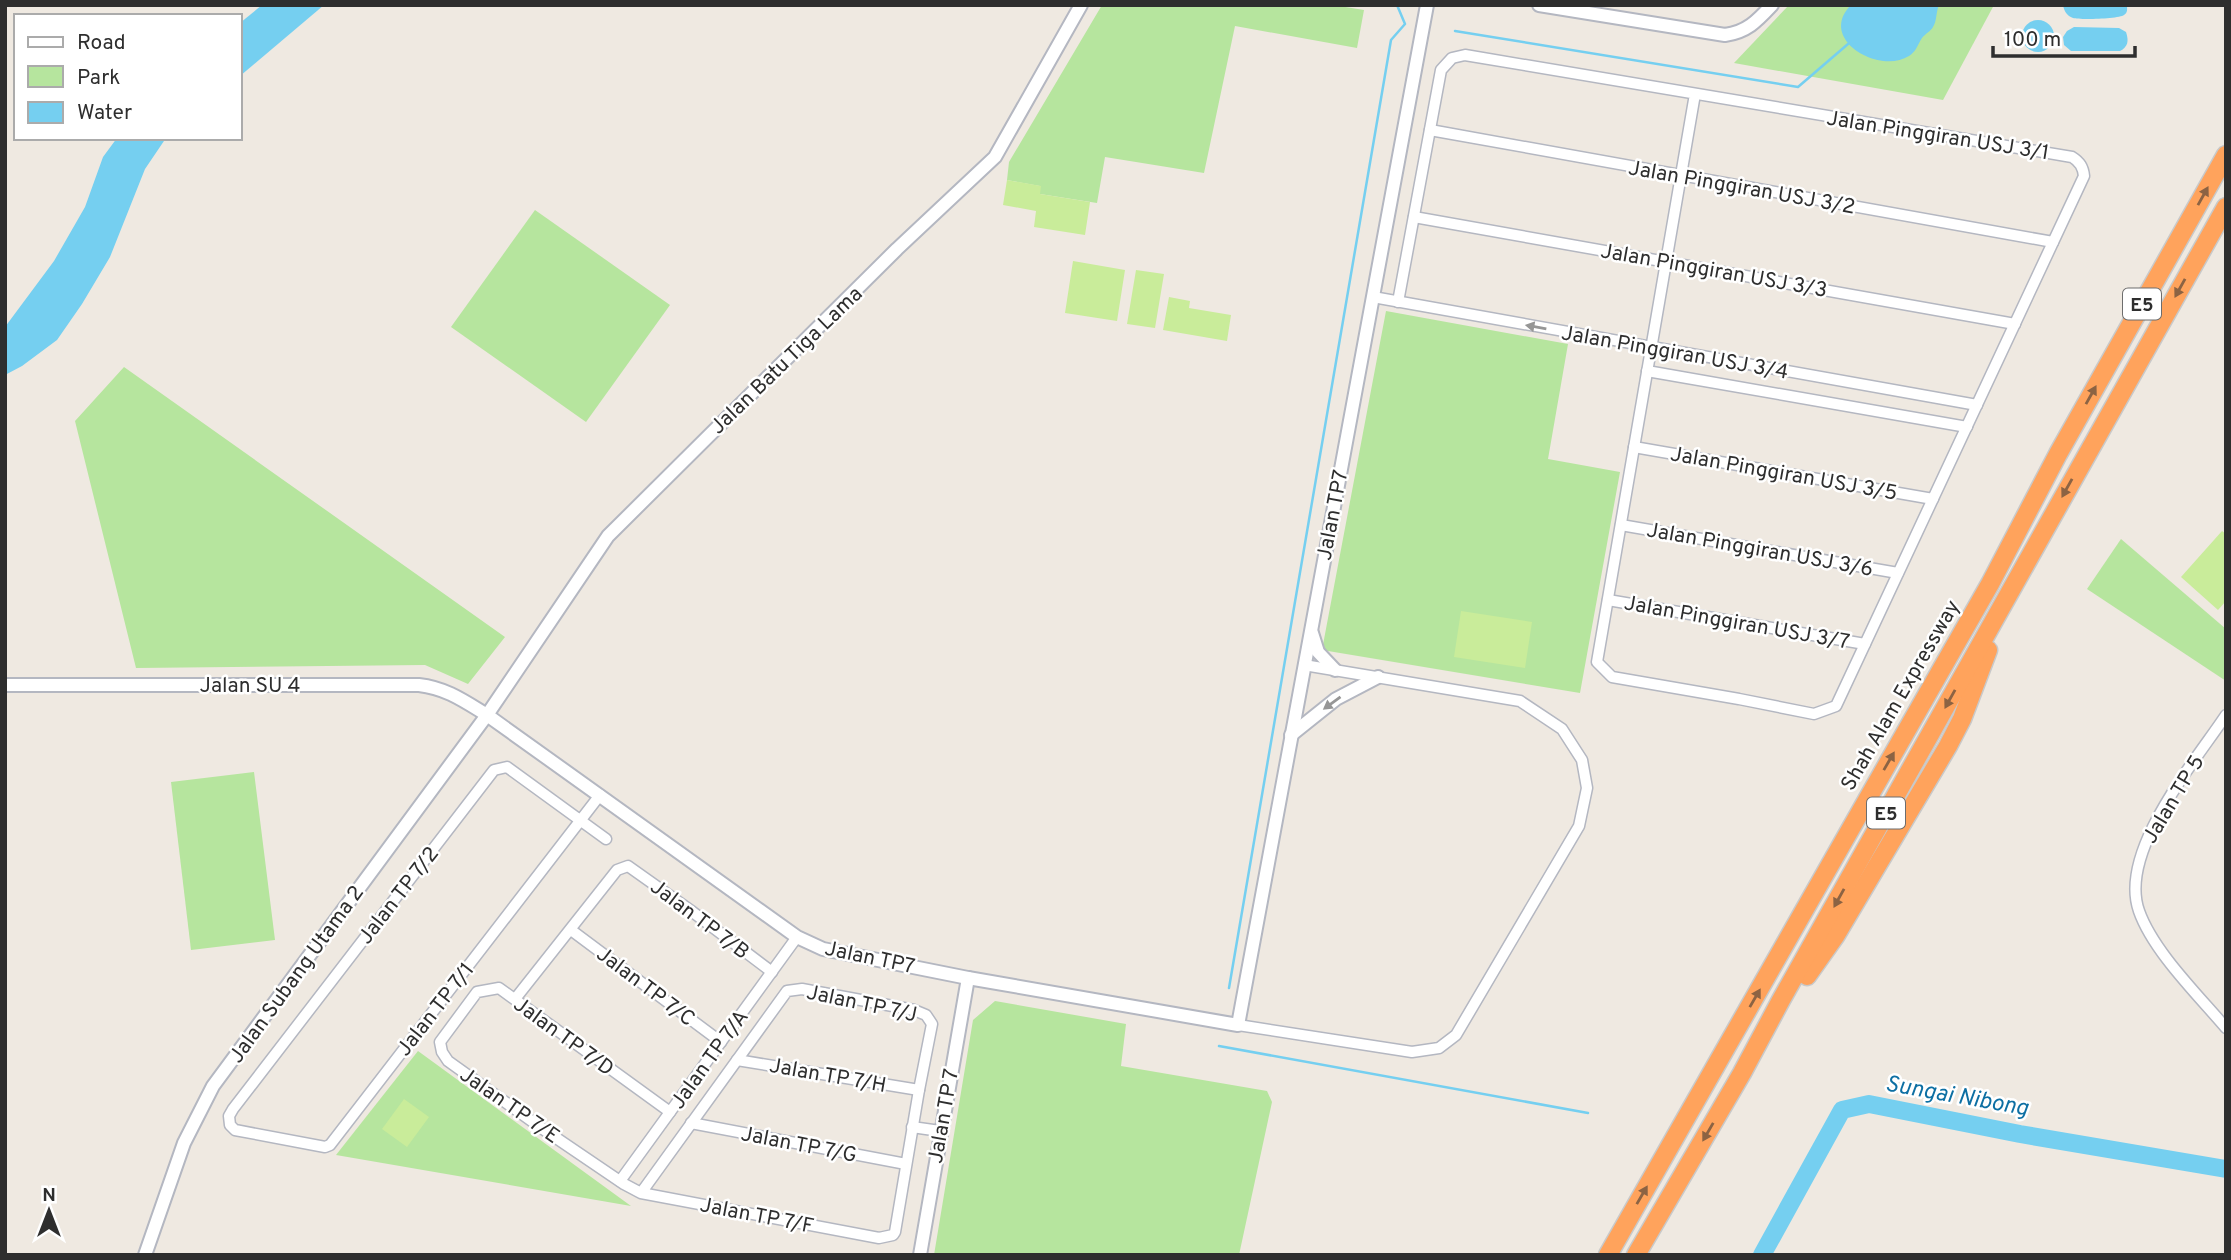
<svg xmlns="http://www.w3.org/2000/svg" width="2231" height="1260" viewBox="0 0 2231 1260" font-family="Overpass,sans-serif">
<rect width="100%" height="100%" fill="#efe9e1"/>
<g fill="#b6e59e">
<polygon points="1102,5 1333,5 1364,10 1357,48 1235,26 1204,173 1105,157 1097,203 1040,194 1040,186 1007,180 1009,162"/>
<polygon points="1789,5 1994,5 1943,100 1734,63"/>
<polygon points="535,210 670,305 586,422 451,327"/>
<polygon points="1386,311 1568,344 1548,459 1620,472 1580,693 1322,650"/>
<polygon points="124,367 505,637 468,684 425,665 136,668 75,421"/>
<polygon points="2121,539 2226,629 2226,681 2087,589"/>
<polygon points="254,772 275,940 191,950 171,782"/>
<polygon points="995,1001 1126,1024 1121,1066 1267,1091 1272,1102 1239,1255 934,1255 973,1020"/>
<polygon points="418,1051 631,1206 336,1155"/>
</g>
<g fill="#c9ec9a">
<polygon points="1007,180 1041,186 1040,194 1090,202 1085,235 1034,227 1036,211 1003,205"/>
<polygon points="1073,261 1125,270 1117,321 1065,313"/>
<polygon points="1136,270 1164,274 1155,328 1127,324"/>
<polygon points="1169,297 1190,301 1189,308 1231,315 1227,341 1163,330"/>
<polygon points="2222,531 2226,534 2226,601 2218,610 2181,577"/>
<polygon points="1461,611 1532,622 1525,668 1454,657"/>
<polygon points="404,1099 429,1117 407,1147 382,1129"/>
</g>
<g fill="#75cff0">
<polygon points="262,5 324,5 240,76 240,23"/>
<path d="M1851 5H1939C1936 11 1937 21 1933 27 1931 31 1925 34 1922 38 1918 44 1916 52 1909 56 1879 75 1817 39 1851 5Z"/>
<path d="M2063 5H2127C2127 10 2128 12 2124 15 2119 19 2079 20 2073 18 2067 16 2064 11 2063 5Z"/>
<circle cx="2038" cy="36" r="16"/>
<path d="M2074 27 2119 28 2126 32C2129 41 2128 47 2120 51H2071L2064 45 2063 37 2067 31Z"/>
<polygon points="117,138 166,138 145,169 110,257 82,304 57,340 22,366 5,375 5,327 54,261 85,207 103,157"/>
</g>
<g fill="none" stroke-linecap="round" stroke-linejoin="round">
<g stroke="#75cff0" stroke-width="2.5">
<polyline points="1455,31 1798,87 1848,44"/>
<polyline points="1229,988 1391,40 1405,24 1397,5"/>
<polyline points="1219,1046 1588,1113"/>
</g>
<polyline stroke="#75cff0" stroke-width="18" points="1762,1255 1842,1110 1869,1104 2020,1134 2226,1169"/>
<defs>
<g id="minor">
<polyline points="1430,130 2053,242"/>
<polyline points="1414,217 2015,324"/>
<polyline points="1373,297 1977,405"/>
<path d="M1398 302 1441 70 1452 58 1465 55 2072 157C2080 162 2083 167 2084 176L1836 706 1814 714 1739 699 1612 677 1597 662 1695 94"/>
<polyline points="1647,371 1967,427"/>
<polyline points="1634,447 1933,499"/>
<polyline points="1621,525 1898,573"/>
<polyline points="1608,600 1865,644"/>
<path d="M2226 715C2194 763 2118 852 2139 911 2153 951 2198 995 2226 1028"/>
<path d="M600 795C510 912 420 1029 330 1145L325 1147 235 1130 230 1125 229 1116 233 1109 494 770 507 767 606 839"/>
<polyline points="571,930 721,1042"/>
<polyline points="515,999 617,870 628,866 690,910 772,972"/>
<polyline points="1238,1025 1412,1052 1439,1048 1456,1035 1579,826 1587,788 1582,760 1562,729 1520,701 1304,665"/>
<polyline points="737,1060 919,1090"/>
<polyline points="691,1123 906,1164"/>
<polyline points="912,1127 940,1131"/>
<polyline points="620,1181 797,937"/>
<polyline points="641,1193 787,991 802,989 914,1010 926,1015 932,1024 919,1090 895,1232 893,1235 879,1238 641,1193 624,1184 540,1127 448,1061 442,1052 440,1042 477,992 499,988 670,1112"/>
</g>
<g id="tertiary">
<path d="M1539 5 1725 35C1747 32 1757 21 1772 5"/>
<polyline points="1312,633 1318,652 1335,670"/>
<path d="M5 685H419C446 688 464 701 487 715L797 937 823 949 968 978 1238 1025 1427 5"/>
<polyline points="1291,735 1336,699 1378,677"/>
<polyline points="920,1255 968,978"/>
</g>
<polyline id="secondary" points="145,1255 184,1143 213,1086 487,715 608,536 897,249 995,157 1081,5"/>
<g id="motorway">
<polyline points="1807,976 1836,935 1948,746 1962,719 1988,650"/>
<polyline points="1608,1255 1990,584 2058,454 2226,155"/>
<polyline points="1636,1255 1742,1073 1781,1000 2226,207"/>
</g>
</defs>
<use href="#minor" stroke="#b4b7c1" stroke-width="13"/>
<use href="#tertiary" stroke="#b4b7c1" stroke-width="16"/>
<use href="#secondary" stroke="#b4b7c1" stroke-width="16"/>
<use href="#motorway" stroke="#c9c9c9" stroke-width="21"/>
<use href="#minor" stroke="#fff" stroke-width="10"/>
<use href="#tertiary" stroke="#fff" stroke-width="12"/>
<use href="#secondary" stroke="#fff" stroke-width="12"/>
<use href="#motorway" stroke="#ffa35c" stroke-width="18"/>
</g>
<defs><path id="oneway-solid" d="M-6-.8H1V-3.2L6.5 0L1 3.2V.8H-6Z" transform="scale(1.75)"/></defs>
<g fill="#8c6343">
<use href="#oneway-solid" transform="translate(2203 196) rotate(-61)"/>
<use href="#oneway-solid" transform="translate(2180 288) rotate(119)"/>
<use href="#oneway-solid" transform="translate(2091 395) rotate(-61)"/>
<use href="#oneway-solid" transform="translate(2067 488) rotate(119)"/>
<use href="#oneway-solid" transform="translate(1950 699) rotate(119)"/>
<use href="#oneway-solid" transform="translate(1889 761) rotate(-60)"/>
<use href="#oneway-solid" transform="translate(1839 898) rotate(119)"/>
<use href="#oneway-solid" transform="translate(1755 998) rotate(-60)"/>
<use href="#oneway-solid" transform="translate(1708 1132) rotate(120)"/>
<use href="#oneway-solid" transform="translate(1642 1195) rotate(-60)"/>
</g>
<g fill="#969696">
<use href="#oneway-solid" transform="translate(1536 327) rotate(-170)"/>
<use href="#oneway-solid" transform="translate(1332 703) rotate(144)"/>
</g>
<g text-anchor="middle" stroke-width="5" stroke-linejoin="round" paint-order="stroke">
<g fill="#fff" stroke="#6d6d6d" stroke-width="2">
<rect x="2123" y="288.5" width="38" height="31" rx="5"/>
<rect x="1867" y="797.5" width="38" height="31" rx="5"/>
</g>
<g font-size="19" font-weight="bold" fill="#2e2e2e">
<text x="2142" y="311">E5</text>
<text x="1886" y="820">E5</text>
</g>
<g font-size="21" fill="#2e2e2e" stroke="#fff">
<text transform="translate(1938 135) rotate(9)" y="7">Jalan Pinggiran USJ 3/1</text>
<text transform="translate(1742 187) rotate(10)" y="7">Jalan Pinggiran USJ 3/2</text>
<text transform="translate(1714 270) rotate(10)" y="7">Jalan Pinggiran USJ 3/3</text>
<text transform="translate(1675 352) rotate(10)" y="7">Jalan Pinggiran USJ 3/4</text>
<text transform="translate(786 360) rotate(-44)" y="7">Jalan Batu Tiga Lama</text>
<text transform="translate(1784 473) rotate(10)" y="7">Jalan Pinggiran USJ 3/5</text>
<text transform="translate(1332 515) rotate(-79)" y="7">Jalan TP7</text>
<text transform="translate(1760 549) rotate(10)" y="7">Jalan Pinggiran USJ 3/6</text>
<text transform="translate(1737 622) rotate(10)" y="7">Jalan Pinggiran USJ 3/7</text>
<text x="250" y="692">Jalan SU 4</text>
<text transform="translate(1900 695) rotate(-60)" y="7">Shah Alam Expressway</text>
<text transform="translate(2173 799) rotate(-59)" y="7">Jalan TP 5</text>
<text transform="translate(398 895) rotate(-52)" y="7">Jalan TP 7/2</text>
<text transform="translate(700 919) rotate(37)" y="7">Jalan TP 7/B</text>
<text transform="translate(870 957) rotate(12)" y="7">Jalan TP7</text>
<text transform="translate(296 974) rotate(-54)" y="7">Jalan Subang Utama 2</text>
<text transform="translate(646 986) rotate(37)" y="7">Jalan TP 7/C</text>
<text transform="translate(862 1003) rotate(12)" y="7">Jalan TP 7/J</text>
<text transform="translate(435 1009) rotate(-52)" y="7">Jalan TP 7/1</text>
<text transform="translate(564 1036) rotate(36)" y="7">Jalan TP 7/D</text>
<text transform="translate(709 1059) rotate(-54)" y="7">Jalan TP 7/A</text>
<text transform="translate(828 1075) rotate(10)" y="7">Jalan TP 7/H</text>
<text transform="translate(510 1105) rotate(35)" y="7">Jalan TP 7/E</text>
<text transform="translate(943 1116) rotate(-80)" y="7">Jalan TP 7</text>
<text transform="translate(799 1144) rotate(11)" y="7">Jalan TP 7/G</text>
<text transform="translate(757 1215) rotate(11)" y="7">Jalan TP 7/F</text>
</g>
<g font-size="23" font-style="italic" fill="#0d6fa3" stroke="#fff">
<text transform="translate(1957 1095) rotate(10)" y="8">Sungai Nibong</text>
</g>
</g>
<rect width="2231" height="1260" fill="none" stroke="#2e2e2e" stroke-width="14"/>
<rect x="14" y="14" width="228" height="126" fill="#ffffff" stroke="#ababab" stroke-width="2"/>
<rect x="28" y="37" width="35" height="10" fill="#ffffff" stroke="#ababab" stroke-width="2"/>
<text x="77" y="49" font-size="21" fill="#2e2e2e">Road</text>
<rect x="28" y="66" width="35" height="21" fill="#b6e59e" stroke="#ababab" stroke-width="2"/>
<text x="77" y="84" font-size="21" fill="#2e2e2e">Park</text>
<rect x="28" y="102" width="35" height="21" fill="#75cff0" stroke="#ababab" stroke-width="2"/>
<text x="77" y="119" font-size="21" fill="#2e2e2e">Water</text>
<g transform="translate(49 1211)" stroke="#ffffff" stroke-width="5" paint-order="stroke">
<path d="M0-5L12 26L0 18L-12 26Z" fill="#2e2e2e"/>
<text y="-10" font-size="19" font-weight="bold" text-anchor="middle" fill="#2e2e2e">N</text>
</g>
<path d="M1993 46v10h142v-10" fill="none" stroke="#2e2e2e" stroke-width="3.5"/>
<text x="2004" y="46" font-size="21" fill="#2e2e2e" stroke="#ffffff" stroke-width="5" paint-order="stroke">100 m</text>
</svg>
